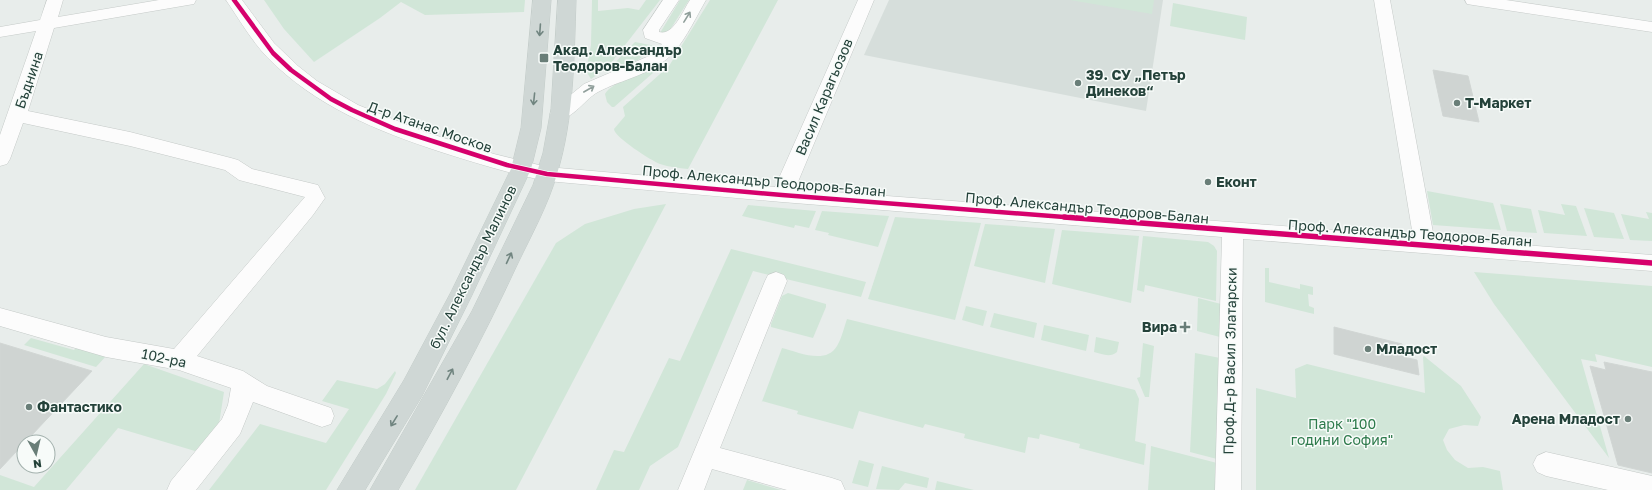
<svg xmlns="http://www.w3.org/2000/svg" width="1652" height="490" viewBox="0 0 1652 490" font-family="'Golos Text',sans-serif">
<rect width="100%" height="100%" fill="#e8edeb"/>
<polygon fill="#d6dedb" points="889,0 1163,0 1146,111 864,55"/>
<g fill="#d1e6d8">
<polygon points="264,0 525,0 524,12 425,15 401,2 380,18 314,62 284,29"/>
<polygon points="592,0 598,0 598,11 628,8 639,10 646,0 660,0 608,67 591,79 586,71 591,45"/>
<polygon points="680,0 689,0 668,33 660,33"/>
<path d="M710 0H778L688 169C679 168 669 167 660 164 652 161 614 137 614 129L625 116 623 107 669 66Z"/>
<polygon points="1070,0 1154,0 1152,14"/>
<polygon points="1173,3 1247,17 1245,40 1170,26"/>
<polygon points="635,42 655,46 638,60 605,73"/>
<path d="M661 66 614 107H612L607 102 605 94C613 80 647 74 661 66Z"/>
<polygon points="1427,191 1493,203 1501,230 1433,225"/>
<polygon points="666,204 516,490 415,490 556,243 585,224 634,209"/>
<polygon points="1500,204 1531,209 1537,233 1507,231"/>
<polygon points="1561,204 1576,206 1587,236 1544,233 1538,210 1565,215"/>
<polygon points="748,205 816,211 809,228 795,225 794,228 742,216"/>
<polygon points="1584,208 1614,213 1624,239 1594,237"/>
<polygon points="822,211 889,216 878,247 828,235 829,233 815,230"/>
<polygon points="1646,212 1652,213 1652,241 1630,240 1621,214 1649,219"/>
<polygon points="895,217 981,223 955,320 868,299"/>
<polygon points="985,224 1055,229 1045,283 974,266"/>
<polygon points="1062,230 1139,236 1131,303 1052,284"/>
<polygon points="1143,236 1208,242 1214,246 1217,251 1216,301 1145,285 1144,292 1137,290"/>
<polygon points="731,249 866,282 861,297 753,271 678,447 650,466 639,490 596,490 614,450 624,452 669,358 680,361"/>
<polygon points="1265,268 1269,268 1269,282 1300,289 1300,284 1313,287 1313,295 1308,294 1309,306 1314,308 1314,314 1265,302"/>
<polygon points="1474,272 1652,286 1652,367 1595,354 1597,362 1581,359 1609,458 1494,304"/>
<polygon points="788,293 826,304 826,307 813,338 771,327 771,324 782,296"/>
<polygon points="1198,298 1221,304 1220,337 1197,331"/>
<polygon points="966,306 987,311 983,326 962,320"/>
<polygon points="994,313 1037,323 1034,338 990,327"/>
<path d="M847 319 1135 390 1139 399 1135 441 1146 444 1144 465 1079 448 1080 444 1040 434 1039 439 1028 437 1025 453 964 438 965 434 925 424 923 428 859 411 853 429 797 414 798 411 762 401 761 404 782 348C798 352 826 365 837 346 842 338 844 327 847 319Z"/>
<polygon points="1044,325 1089,335 1086,351 1041,340"/>
<path d="M1096 337 1119 342 1117 352C1110 358 1102 354 1094 352Z"/>
<polygon points="31,338 74,350 78,346 107,355 96,367 24,345"/>
<polygon points="1143,343 1154,346 1149,397 1145,397 1137,378 1140,377"/>
<polygon points="1195,353 1220,358 1217,459 1190,452"/>
<polygon points="1424,356 1461,386 1481,417 1478,426 1464,425 1449,429 1443,440 1447,450 1455,460 1468,468 1483,467 1500,471 1503,490 1256,490 1256,388 1296,398 1295,369 1307,364 1425,393 1423,357"/>
<polygon points="144,364 224,392 219,424 195,451 118,428 66,490 0,490 0,475 34,487"/>
<polygon points="395,371 396,373 386,394 326,490 209,490 260,424 326,443 349,409 322,401 337,380 377,389 385,384"/>
<polygon points="1151,446 1217,463 1216,490 1148,490"/>
<polygon points="859,460 874,464 868,487 852,483"/>
<polygon points="882,466 929,478 927,488 905,483 899,490 876,489"/>
<polygon points="747,480 781,490 743,490"/>
<polygon points="937,481 974,490 935,490"/>
</g>
<g fill="#cfd4d2" stroke="#d1d6d4">
<polygon points="1433,70 1468,76 1479,122 1443,116"/>
<polygon points="1334,327 1402,344 1403,357 1417,360 1419,375 1334,354"/>
<polygon points="0,343 92,371 0,469"/>
<polygon points="1604,362 1652,372 1652,473 1618,465 1590,366 1606,370"/>
</g>
<g fill="none" stroke-linecap="round" stroke-linejoin="round">
<defs>
<g id="minor">
<polygon points="47,0 63,0 58,17 159,0 196,0 194,4 188,5 54,28 28,111 130,132 231,158 238,160 252,169 318,185 325,198 313,215 197,356 243,371 267,386 331,408 334,416 331,424 322,427 253,402 240,434 196,490 167,490 171,481 222,419 228,405 231,388 179,370 106,357 0,326 0,308 106,337 174,349 305,197 239,180 225,170 130,146 23,123 10,159 7,164 0,166 0,135 36,31 0,37 0,27 40,20"/>
<path d="M226 0H242L274 43 298 66 317 81 358 105 425 132 494 154 547 167 775 187 858 0H874L795 189 1413 236 1374 0H1390L1434 238 1652 255V271L1243 239 1241 490H1215L1222 237 782 202 547 181C511 174 476 163 441 152 377 131 315 106 267 57 251 40 239 19 226 0Z"/>
<path d="M663 0H679L659 30V32C674 36 683 10 690 0H706C696 17 687 37 674 52 655 74 622 79 598 92 583 100 571 124 552 118L550 114 552 110 584 84 649 56 662 44 645 38 643 30Z"/>
<polygon points="1465,0 1506,0 1652,22 1652,32 1473,5 1467,4"/>
<polygon points="776,272 784,275 787,281 720,448 832,478 841,481 845,490 787,490 712,469 704,490 678,490 765,281 768,275"/>
<polygon points="1546,452 1652,476 1652,490 1608,490 1546,476 1537,472 1533,464 1537,456"/>
</g>
<g id="major">
<polygon points="533,0 551,0 541,128 531,169 472,295 422,396 365,490 337,490 404,380 451,292 511,169 521,128"/>
<path d="M558 0H576C574 58 574 118 557 174 548 205 532 234 518 263 482 341 441 416 398 490H370L472 311 533 185 543 153 551 109Z"/>
</g>
</defs>
<use href="#minor" stroke="#c5cac8" stroke-width="1"/>
<use href="#major" stroke="#c3ccc9" stroke-width="1"/>
<use href="#minor" fill="#fcfcfc" fill-rule="evenodd"/>
<use href="#major" fill="#cfd7d5" fill-rule="evenodd"/>
<defs>
<polyline id="cycleway-far1" points="234,0 273,53 291,70 331,99 352,110 395,129 507,165 547,174 782,195 1077,218"/>
<polyline id="cycleway" points="1064,217 1652,263"/>
</defs>
<use href="#cycleway-far1" stroke="#f7fbf9" stroke-width="6"/>
<use href="#cycleway" stroke="#f7fbf9" stroke-width="8"/>
<use href="#cycleway-far1" stroke="#d6006c" stroke-width="4.5"/>
<use href="#cycleway" stroke="#d6006c" stroke-width="5.5"/>
</g>
<defs><path id="oneway-shaft" d="M-6 0H5M1.5-3L5.5 0L1.5 3" fill="none" stroke-width="1.6" stroke-linecap="round" stroke-linejoin="round"/></defs>
<g stroke="#909f9b">
<use href="#oneway-shaft" transform="translate(687 17) rotate(-58)"/>
<use href="#oneway-shaft" transform="translate(589 89) rotate(-30)"/>
</g>
<g stroke="#718580">
<use href="#oneway-shaft" transform="translate(540 30) rotate(94)"/>
<use href="#oneway-shaft" transform="translate(534 99) rotate(96)"/>
<use href="#oneway-shaft" transform="translate(509 258) rotate(-65)"/>
<use href="#oneway-shaft" transform="translate(450 374) rotate(-62)"/>
<use href="#oneway-shaft" transform="translate(394 421) rotate(122)"/>
</g>
<g fill="#697e78" stroke="#f7fbf9" stroke-width="1.5">
<rect x="539" y="53" width="10" height="10" rx="2"/>
<circle cx="1078" cy="83" r="4"/>
<circle cx="1457" cy="103" r="4"/>
<circle cx="1208" cy="182" r="4"/>
<path d="M1183 321h4v4h4v4h-4v4h-4v-4h-4v-4h4z"/>
<circle cx="1368" cy="349" r="4"/>
<circle cx="29" cy="407" r="4"/>
<circle cx="1628" cy="419" r="4"/>
</g>
<g text-anchor="middle" stroke-width="3" stroke-linejoin="round" paint-order="stroke">
<g font-size="14" font-weight="bold" fill="#24423a" stroke="#f7fbf9" text-anchor="start">
<text x="553" y="55">Акад. Александър<tspan x="553" dy="16">Теодоров-Балан</tspan></text>
<text x="1086" y="80">39. СУ „Петър<tspan x="1086" dy="16">Динеков“</tspan></text>
<text x="1465" y="108">Т-Маркет</text>
<text x="1216" y="187">Еконт</text>
<text x="1177" y="332" text-anchor="end">Вира</text>
<text x="1376" y="354">Младост</text>
<text x="37" y="412">Фантастико</text>
<text x="1620" y="424" text-anchor="end">Арена Младост</text>
</g>
<g font-size="14" fill="#24423a" stroke="#f7fbf9">
<text transform="translate(29 80) rotate(-71)" y="5">Бъднина</text>
<text transform="translate(824 97) rotate(-67)" y="5">Васил Карагьозов</text>
<text transform="translate(430 127) rotate(19)" y="5">Д-р Атанас Москов</text>
<text transform="translate(764 181) rotate(5)" y="5">Проф. Александър Теодоров-Балан</text>
<text transform="translate(1087 208) rotate(5)" y="5">Проф. Александър Теодоров-Балан</text>
<text transform="translate(1410 233) rotate(4)" y="5">Проф. Александър Теодоров-Балан</text>
<text transform="translate(473 267) rotate(-64)" y="5">бул. Александър Малинов</text>
<text transform="translate(164 358) rotate(12)" y="5">102-ра</text>
<text transform="translate(1230 361) rotate(-89)" y="5">Проф.Д-р Васил Златарски</text>
</g>
<g font-size="14" fill="#2d7a4b" stroke="#f7fbf9">
<text x="1342" y="429">Парк "100<tspan x="1342" dy="16">години София"</tspan></text>
</g>
</g>
<g transform="translate(36 454) rotate(172)"><circle r="19" fill="#f7fbf9" stroke="#a3b1ad"/>
<path d="M0-3L7 15L0 10L-7 15Z" fill="#697e78"/>
<text y="-6" font-size="11" font-weight="bold" text-anchor="middle" fill="#24423a">N</text>
</g>
</svg>
